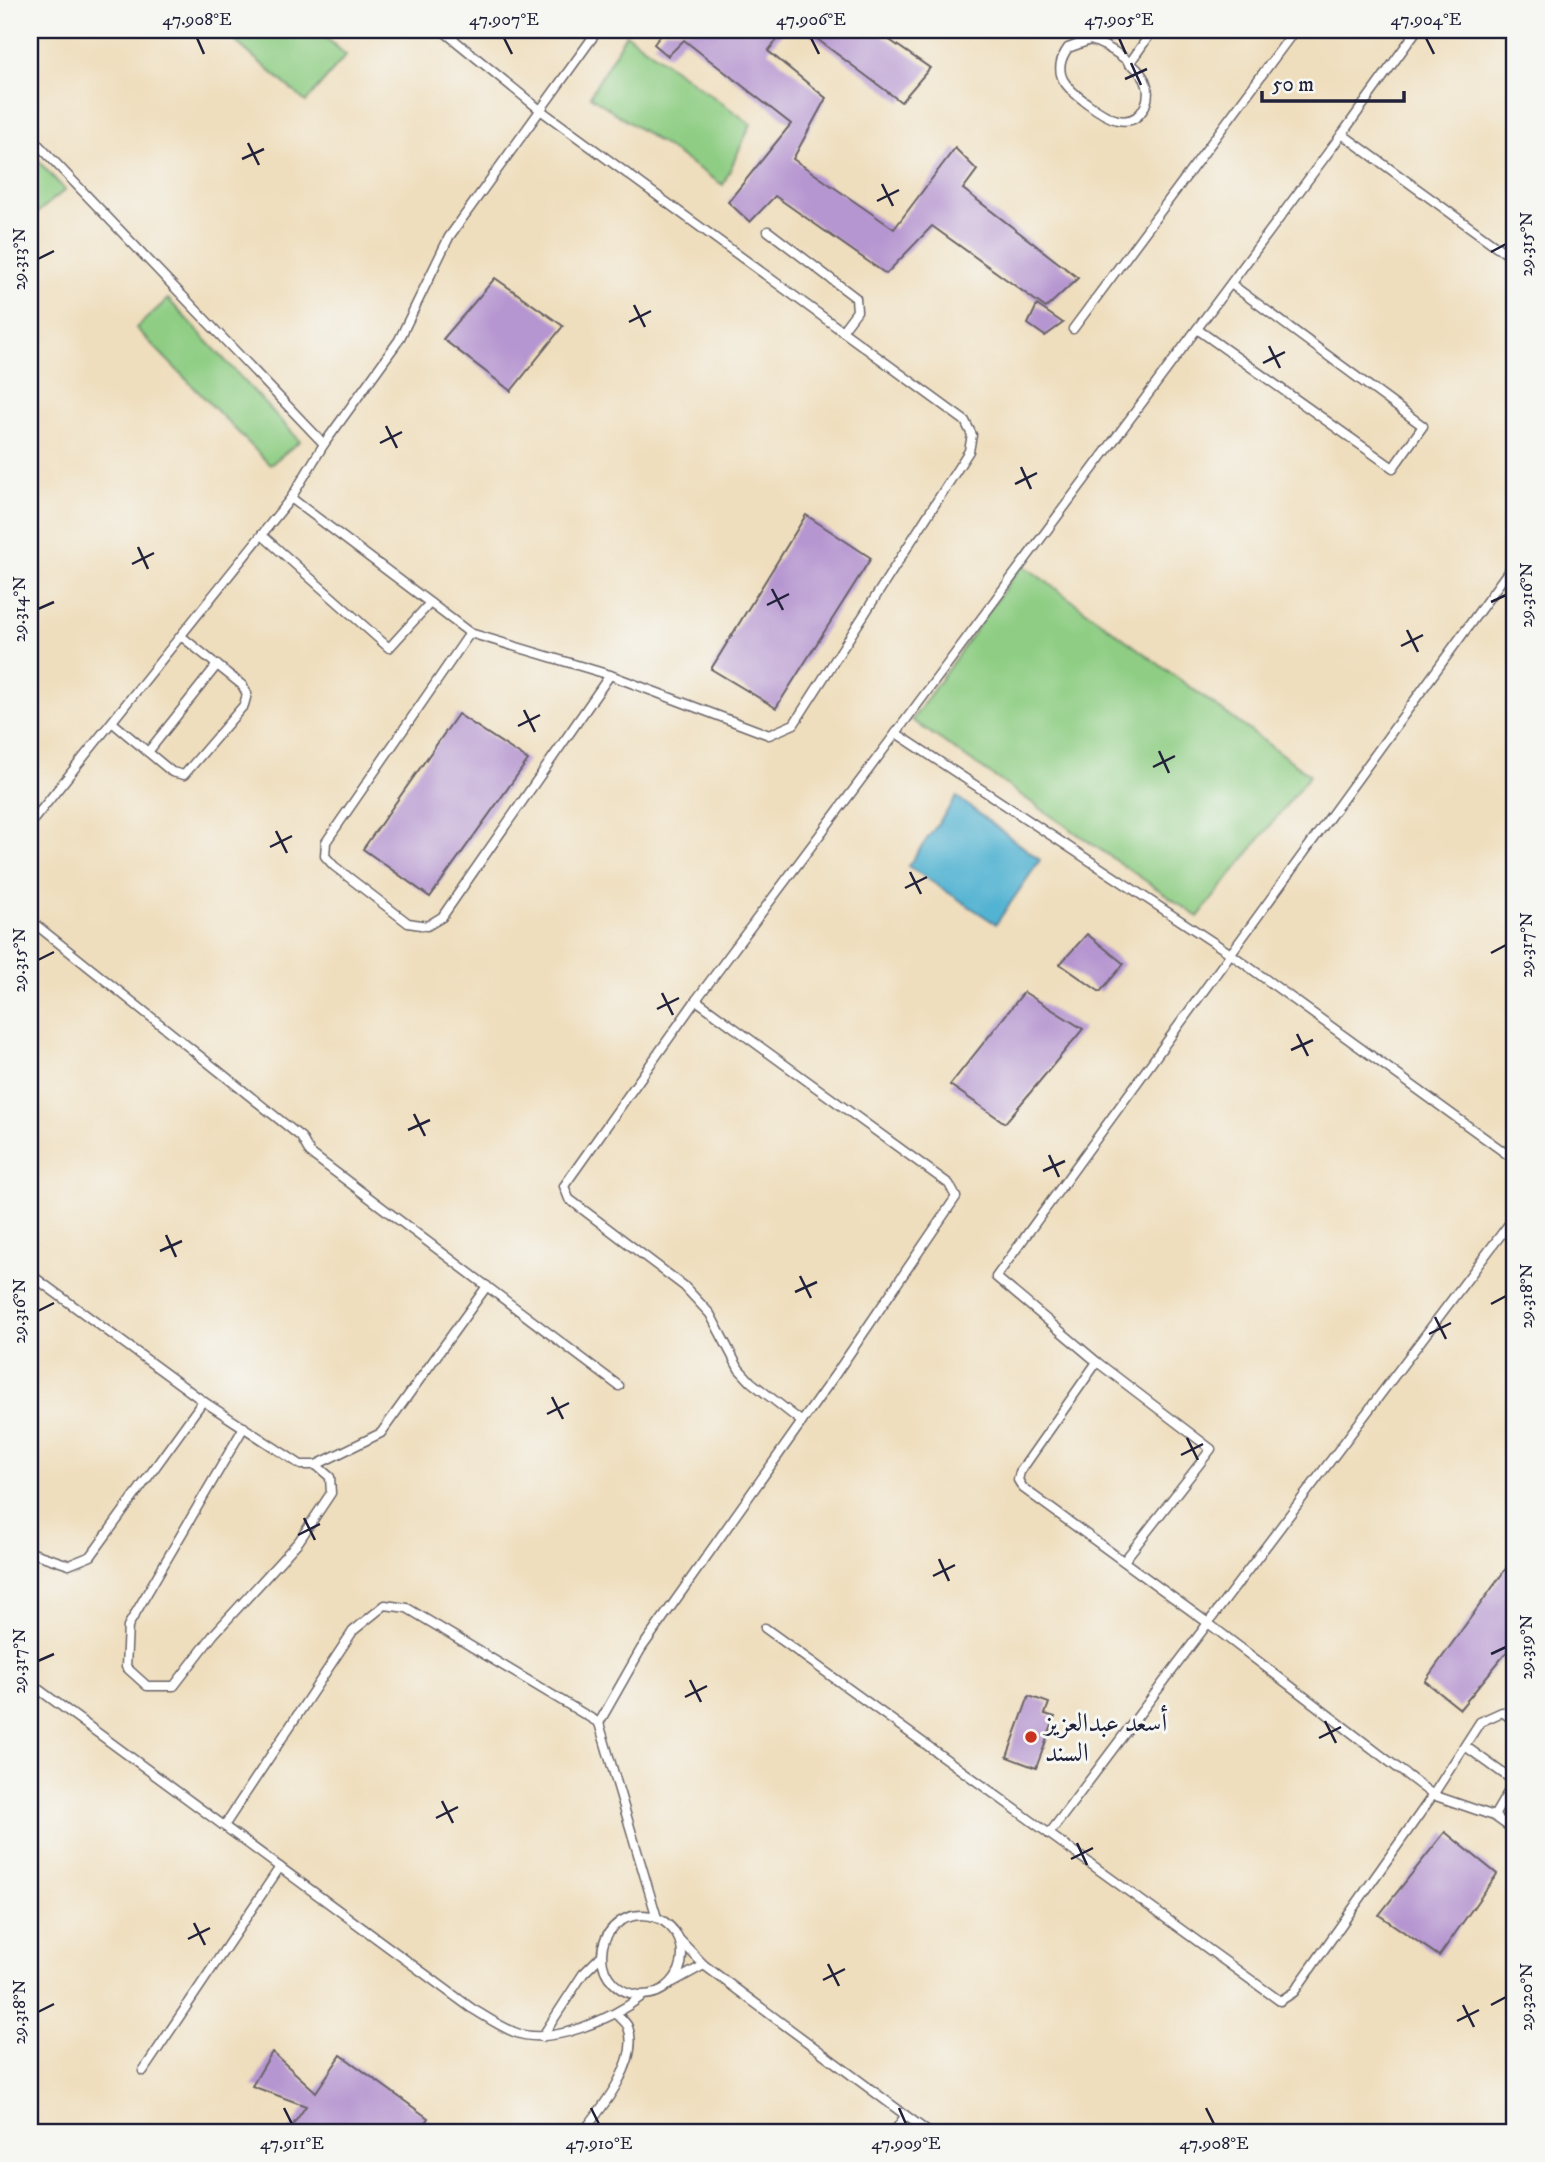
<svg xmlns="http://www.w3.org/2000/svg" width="1545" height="2162" viewBox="0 0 1545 2162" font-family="'IM FELL DW Pica',Amiri,serif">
<rect width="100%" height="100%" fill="#f6f6f2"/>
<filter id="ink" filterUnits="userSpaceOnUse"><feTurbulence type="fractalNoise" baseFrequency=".0143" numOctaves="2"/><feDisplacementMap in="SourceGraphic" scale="14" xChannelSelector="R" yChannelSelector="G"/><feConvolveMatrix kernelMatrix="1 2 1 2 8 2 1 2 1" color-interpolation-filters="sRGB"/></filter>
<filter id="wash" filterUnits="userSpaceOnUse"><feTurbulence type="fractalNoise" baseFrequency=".00686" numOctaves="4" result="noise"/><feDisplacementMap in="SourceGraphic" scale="28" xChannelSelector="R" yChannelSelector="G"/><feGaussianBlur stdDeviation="1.57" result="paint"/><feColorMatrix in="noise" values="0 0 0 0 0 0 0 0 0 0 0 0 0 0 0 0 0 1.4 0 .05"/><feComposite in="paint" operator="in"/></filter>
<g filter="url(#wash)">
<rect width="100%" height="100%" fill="#efdebd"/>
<g fill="#8ecd83" stroke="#58785f" stroke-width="2">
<polygon points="222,30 317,30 346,55 306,102"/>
<polygon points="626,34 751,124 723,185 590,96"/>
<polygon points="30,152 65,190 31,218 30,217"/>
<polygon points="168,299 300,441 270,465 136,328"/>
<polygon points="1022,564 1310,775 1198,917 912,720"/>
</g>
<polygon fill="#53b3d2" stroke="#3a6a86" stroke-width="2" points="957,797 1040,860 996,924 908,866"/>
<g id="blocks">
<g fill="#b696d0">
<polygon points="665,30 785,30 768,51 826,98 793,159 894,229 955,148 977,170 963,189 1078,278 1046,308 932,226 886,274 775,196 750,222 728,202 791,124 684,40 668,56 654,44"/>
<polygon points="805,30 875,30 930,68 901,102"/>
<polygon points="495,278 563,326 511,391 443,339"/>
<polygon points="1037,305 1063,323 1045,336 1028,324"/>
<polygon points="806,515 871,558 776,708 711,669"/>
<polygon points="458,714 528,760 430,897 363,849"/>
<polygon points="1087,934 1124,964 1100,992 1060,964"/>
<polygon points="1024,992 1083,1029 1005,1123 950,1085"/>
<polygon points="1515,1556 1515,1642 1460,1709 1425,1681"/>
<polygon points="1029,1696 1049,1703 1045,1714 1055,1717 1036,1768 1007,1757"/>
<polygon points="1445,1832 1497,1874 1439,1956 1379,1915"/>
<polygon points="272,2052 316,2092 341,2055 428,2118 419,2132 288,2132 306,2106 252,2086"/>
</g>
</g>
</g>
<g filter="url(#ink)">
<use href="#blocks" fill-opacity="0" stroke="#6a6468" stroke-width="2"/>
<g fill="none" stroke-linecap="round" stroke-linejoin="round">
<defs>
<g id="lane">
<path d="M1090 40C1107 45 1137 64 1145 80 1149 89 1149 97 1145 106 1131 134 1104 116 1087 103 1066 88 1050 73 1068 48Z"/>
<polyline points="1129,64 1153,30"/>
<polyline points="1342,134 1417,30"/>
<polyline points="30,136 324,444"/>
<polyline points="768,231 856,298 857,311 842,331"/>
<polyline points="1073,329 1295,30"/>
<polyline points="1197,329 1393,468 1423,426 1231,284"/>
<polyline points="291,498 470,633 610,675 769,735 794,724 969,451 972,435 965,421 539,109 442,30"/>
<polyline points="262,535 389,648 430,603"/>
<polyline points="470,633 326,842 325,856 334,866 408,923 427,926 442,917 610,675"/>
<polyline points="113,723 172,772 184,775 244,705 247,694 242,685 181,636"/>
<polyline points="896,733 1342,134 1515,260"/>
<polyline points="148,752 217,665"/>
<polyline points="30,824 291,498 324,444 399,340 449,237 598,30"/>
<polyline points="30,920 301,1137 310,1153 619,1386"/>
<polyline points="30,1274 203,1401 301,1465 316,1465 381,1433 487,1286"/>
<polyline points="1097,1362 1020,1472 1018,1480 1023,1488 1208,1623 1433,1795 1494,1816 1515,1831"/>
<polyline points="802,1422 751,1382 739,1369 710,1314 684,1286 569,1199 564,1186 696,1000 896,733 1231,954 1515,1160"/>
<polyline points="244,1427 128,1626 126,1667 147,1686 174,1686 214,1634 299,1541 331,1493 330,1477 316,1465"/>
<polyline points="30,1552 69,1565 91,1556 203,1401"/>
<polyline points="1124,1561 1211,1449 1097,1362 996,1277 1515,562"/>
<polyline points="765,1628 1280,2001 1294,1992 1433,1795 1480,1722 1502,1712 1515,1721"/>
<path d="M30 1683 471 2008C485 2016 499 2026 514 2032 551 2047 613 2018 642 1996"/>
<polyline points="599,1723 641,1649 835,1375 956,1197 949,1184 696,1000"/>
<polyline points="1465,1746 1515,1782"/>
<polyline points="1494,1816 1514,1782"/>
<polyline points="224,1826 353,1631 385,1605 407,1608 599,1723 657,1918"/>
<polyline points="1049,1834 1515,1216"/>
<circle cx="642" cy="1955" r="40"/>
<polyline points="679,1939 704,1965 928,2132"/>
<polyline points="673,1982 704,1965"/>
<polyline points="542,2037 583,1974 601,1956"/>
<polyline points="143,2071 280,1867"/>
<path d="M583 2132C602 2108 641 2060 628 2027 627 2023 620 2018 617 2014"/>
<polyline points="894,2132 905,2116"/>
</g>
</defs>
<use href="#lane" stroke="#6a6468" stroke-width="11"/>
<use href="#lane" stroke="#fff" stroke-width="8"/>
</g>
</g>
<path fill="none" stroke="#22223b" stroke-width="2.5" d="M197 38 204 54M504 38 512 54M811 38 819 54M1119 38 1126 54M1426 38 1434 54M1131 63 1141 85M1125 79 1147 69M248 143 259 165M242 159 264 149M882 184 893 206M877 201 899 190M1491 252 1506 244M38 259 54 251M634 305 645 327M629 322 651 311M1269 346 1280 368M1263 363 1285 352M386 426 397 448M380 443 402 432M1021 467 1031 489M1015 484 1037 473M138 547 148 569M132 564 154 553M772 589 783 610M1491 602 1506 595M767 605 789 594M38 609 54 602M1407 630 1418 652M1401 646 1423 635M524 710 535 732M518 726 540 715M1159 751 1169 773M1153 767 1175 756M276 831 287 853M270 847 292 836M910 872 921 894M905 888 927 877M1491 953 1506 945M38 960 54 952M662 993 673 1015M657 1009 679 998M1297 1034 1308 1056M1291 1050 1313 1040M414 1114 425 1136M408 1130 430 1120M1049 1155 1059 1177M1043 1171 1065 1161M166 1235 176 1257M160 1251 182 1241M800 1276 811 1298M795 1292 817 1282M1491 1304 1506 1296M38 1311 54 1303M1435 1317 1446 1339M1429 1334 1451 1323M552 1397 563 1419M547 1414 569 1403M1187 1438 1198 1460M1181 1455 1203 1444M304 1518 315 1540M298 1535 320 1524M939 1559 949 1581M933 1576 955 1565M1491 1654 1506 1647M38 1661 54 1654M690 1680 701 1702M685 1697 707 1686M1325 1721 1336 1743M1319 1738 1341 1727M442 1801 453 1823M436 1818 458 1807M1077 1843 1087 1865M1071 1859 1093 1848M194 1923 205 1945M188 1939 210 1928M828 1964 839 1986M823 1980 845 1969M1463 2005 1474 2027M1491 2005 1506 1997M38 2012 54 2004M1457 2021 1479 2010M284 2108 292 2124M591 2108 599 2124M899 2108 906 2124M1206 2108 1214 2124"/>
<circle fill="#c8321e" stroke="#f6f6f2" stroke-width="2.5" cx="1031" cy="1737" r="7"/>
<g text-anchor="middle" stroke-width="6" stroke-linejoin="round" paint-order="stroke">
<g font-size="26" fill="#22223b" stroke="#f6f6f2" text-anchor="start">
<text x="1045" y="1731">أسعد عبدالعزيز<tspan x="1045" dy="30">السند</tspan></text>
</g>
</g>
<rect width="1545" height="2162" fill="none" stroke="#f6f6f2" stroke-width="77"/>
<path d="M1262 91v10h142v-10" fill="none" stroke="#22223b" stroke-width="3.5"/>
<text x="1272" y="91" font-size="21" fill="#22223b" stroke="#f6f6f2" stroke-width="5" paint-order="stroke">50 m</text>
<rect x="38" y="38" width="1468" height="2086" fill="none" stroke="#22223b" stroke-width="2.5"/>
<g font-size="18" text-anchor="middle" fill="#22223b">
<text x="197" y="25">47.908°E</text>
<text x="504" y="25">47.907°E</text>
<text x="811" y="25">47.906°E</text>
<text x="1119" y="25">47.905°E</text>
<text x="1426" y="25">47.904°E</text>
<text transform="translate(1526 244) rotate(-90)" y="6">29.315°N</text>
<text transform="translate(19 259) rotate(-90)" y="6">29.313°N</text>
<text transform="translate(1526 595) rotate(-90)" y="6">29.316°N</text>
<text transform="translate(19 609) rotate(-90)" y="6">29.314°N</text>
<text transform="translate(1526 945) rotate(-90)" y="6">29.317°N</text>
<text transform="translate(19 960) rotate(-90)" y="6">29.315°N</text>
<text transform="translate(1526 1296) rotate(-90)" y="6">29.318°N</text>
<text transform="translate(19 1311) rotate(-90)" y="6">29.316°N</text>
<text transform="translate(1526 1647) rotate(-90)" y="6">29.319°N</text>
<text transform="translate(19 1661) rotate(-90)" y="6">29.317°N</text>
<text transform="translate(1526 1997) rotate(-90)" y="6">29.320°N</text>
<text transform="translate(19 2012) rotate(-90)" y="6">29.318°N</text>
<text x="292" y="2149">47.911°E</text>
<text x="599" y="2149">47.910°E</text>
<text x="906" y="2149">47.909°E</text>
<text x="1214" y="2149">47.908°E</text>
</g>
</svg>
